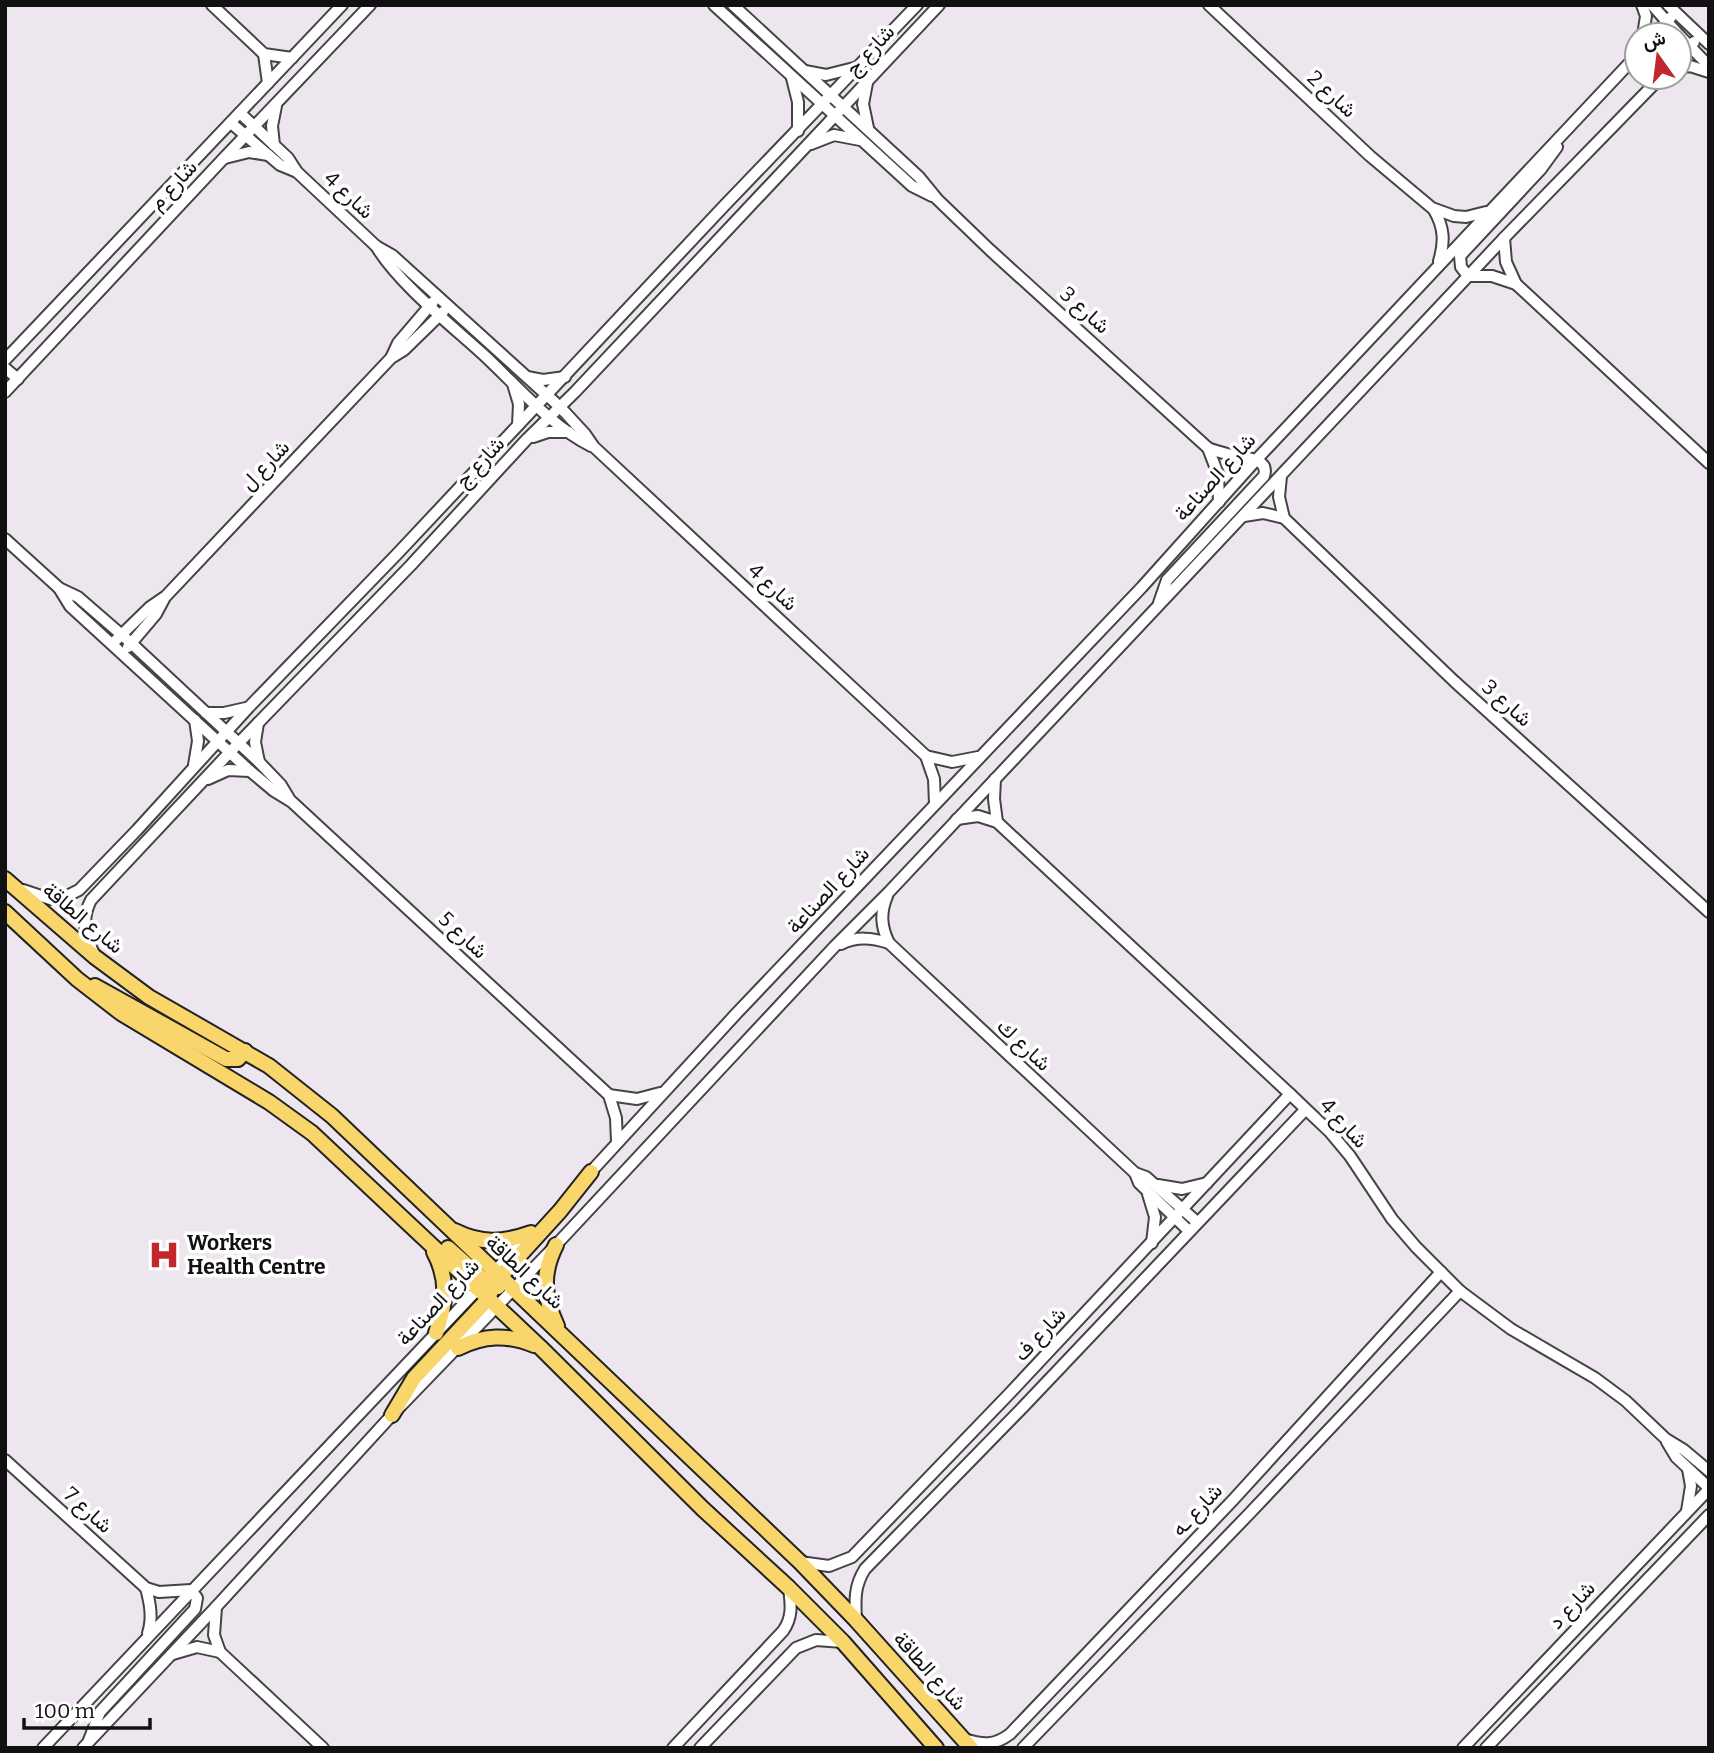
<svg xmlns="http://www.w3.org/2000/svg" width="1714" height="1753" viewBox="0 0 1714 1753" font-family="Bitter,Vazirmatn,serif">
<rect width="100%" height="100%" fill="#fffdf5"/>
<path fill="#eee6ef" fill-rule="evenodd" d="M5 5H1709V1748H5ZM1637 35H1679V77H1637Z"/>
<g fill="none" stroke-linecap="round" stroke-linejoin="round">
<defs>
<g id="minor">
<polyline points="212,5 264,54 292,58"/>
<polyline points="714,5 912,186 932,196"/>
<polyline points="733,5 919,177 937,199 990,250 1208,448 1218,474 1219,502"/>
<polyline points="1209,5 1370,156 1432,208 1454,216 1466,217 1486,212"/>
<polyline points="1642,5 1646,16 1643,35"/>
<polyline points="1652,5 1679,35"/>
<polyline points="1668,5 1709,44"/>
<polyline points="1654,35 1671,17"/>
<polyline points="1679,35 1709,66"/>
<polyline points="264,54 268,83"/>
<polyline points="1679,58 1694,42"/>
<polyline points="1679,68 1690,66 1709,72"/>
<polyline points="805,71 826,75 858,67"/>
<polyline points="792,78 798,102 798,131"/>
<polyline points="867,83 863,104 868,128"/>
<path d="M240 113 288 158 297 172 376 246C399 284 451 325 485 356 518 387 551 426 591 446"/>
<polyline points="231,123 280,165 297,172"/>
<polyline points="811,144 834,135 860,140"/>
<polyline points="274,145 272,126 276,106"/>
<polyline points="225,158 249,152 268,155"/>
<path d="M1434 210C1444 227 1445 242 1439 261"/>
<polyline points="1504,238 1506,262 1516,284 1709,463"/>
<polyline points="376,246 392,255 560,407 585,434 594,447 926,756 934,779 935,804"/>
<polyline points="1516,284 1492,276 1468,276 1461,267 1460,256 1541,169 1557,147"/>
<polyline points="392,356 398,343 433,302"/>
<polyline points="5,360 342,5"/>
<polyline points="5,368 18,379"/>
<polyline points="527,377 543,380 565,377"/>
<polyline points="513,384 519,404 518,425"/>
<polyline points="5,392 223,159 370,5"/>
<polyline points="533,437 548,432 569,432"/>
<polyline points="1281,476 1279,497 1284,518"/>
<polyline points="1244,516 1263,513 1284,518 1454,681 1709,912"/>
<polyline points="5,539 59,588 78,597 131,643 259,762 281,785 290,800"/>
<polyline points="59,588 70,606 250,771 274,791 292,802 609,1095 637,1099 660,1093"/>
<path d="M1159 603 1167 580 1264 476C1270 457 1243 458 1231 455 1223 453 1215 451 1208 448"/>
<polyline points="112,644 150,607 166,596 391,358 404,350 443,312"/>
<polyline points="128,647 156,614 164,599"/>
<polyline points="206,713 224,713 246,708"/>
<polyline points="258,723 255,742 259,762"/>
<polyline points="926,756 952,762 978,757"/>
<polyline points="194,765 198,741 195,720"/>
<polyline points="208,779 228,770 250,771"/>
<polyline points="995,779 994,799 997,822"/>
<polyline points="957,819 978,816 997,822 1290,1094 1330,1132 1350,1156 1392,1219 1416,1247 1460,1291 1511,1329 1595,1378 1626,1401 1666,1439 1684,1450 1709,1471"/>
<polyline points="23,890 50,899 65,897 79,890 137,830 249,707 398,553 724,206 917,5"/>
<path d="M887 896C880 913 881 927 889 943L1135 1173 1146 1177 1197 1222"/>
<path d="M841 944C857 936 872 938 889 943"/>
<path d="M94 954C85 935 81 919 91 900L230 752 411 565 527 439 575 392 939 5"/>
<polyline points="609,1095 616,1118 617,1142"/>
<polyline points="1135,1173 1139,1183 1189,1231"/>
<polyline points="588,1175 735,1015 1142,587 1257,459 1637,55"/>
<polyline points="1158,1185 1182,1189 1207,1183"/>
<polyline points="1148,1194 1155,1217 1152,1243"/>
<polyline points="1667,1442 1676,1457 1709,1488"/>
<polyline points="5,1460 146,1588 159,1592 191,1590 197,1598 195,1609 100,1712 89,1740"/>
<polyline points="1687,1511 1691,1486 1688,1469"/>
<polyline points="800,1562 829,1566 852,1557 1010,1393 1290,1094"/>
<path d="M146 1588C150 1603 153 1618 148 1633"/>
<polyline points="216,1607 214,1635 220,1652 323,1748"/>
<path d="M856 1620C855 1601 854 1586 865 1569L1024 1406 1305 1110"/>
<polyline points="173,1654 197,1647 220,1652"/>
<path d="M964 1739C983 1745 994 1746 1010 1734L1233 1500 1441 1272"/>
<polyline points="43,1748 530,1234"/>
<polyline points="83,1748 216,1607 392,1415 556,1245 835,946 889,892 1504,238 1661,77"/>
<path d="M673 1748 783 1631C793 1617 791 1604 789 1588"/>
<polyline points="700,1748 796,1648 816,1640 843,1642"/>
<polyline points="1023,1748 1249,1514 1460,1291"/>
<polyline points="1463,1748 1709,1489"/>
<polyline points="1486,1748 1709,1515"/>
</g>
<g id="major">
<polyline points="5,879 95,957 149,997 269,1066 332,1116 800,1562 856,1620 971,1748"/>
<polyline points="5,912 77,979 121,1013 269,1102 312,1133 540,1347 703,1509 789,1588 843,1642 936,1748"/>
<polyline points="95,986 226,1059 238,1059 245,1051"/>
<path d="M455 1231C481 1244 503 1243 531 1233"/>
<path d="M556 1245C541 1274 544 1298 557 1326"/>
<polyline points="448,1248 484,1280 498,1287"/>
<path d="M434 1252C449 1280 446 1304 436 1333"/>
<polyline points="496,1285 499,1278 560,1211 591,1172"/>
<path d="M458 1348C484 1335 507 1334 534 1345"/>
<polyline points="392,1415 414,1378 488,1299 493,1286 493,1272"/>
</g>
</defs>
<use href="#minor" stroke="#444" stroke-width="14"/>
<use href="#major" stroke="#222" stroke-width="18"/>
<use href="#minor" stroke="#fff" stroke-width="10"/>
<use href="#major" stroke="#f9d66b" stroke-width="14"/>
</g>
<defs>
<symbol id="hospital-bare" viewBox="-9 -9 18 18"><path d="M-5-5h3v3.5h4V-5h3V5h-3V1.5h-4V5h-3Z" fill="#c4262e" stroke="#fff" stroke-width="2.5" paint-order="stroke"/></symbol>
</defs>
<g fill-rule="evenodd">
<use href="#hospital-bare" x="142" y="1233" width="44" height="44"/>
</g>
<g text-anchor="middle" stroke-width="7" stroke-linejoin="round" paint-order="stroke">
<g font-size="21" fill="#111" stroke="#fff">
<text transform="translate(870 50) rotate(-47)" y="7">شارع ج</text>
<text transform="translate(1332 94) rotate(43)" y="7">شارع 2</text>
<text transform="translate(173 185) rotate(-47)" y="7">شارع م</text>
<text transform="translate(349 195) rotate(43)" y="7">شارع 4</text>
<text transform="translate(1085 310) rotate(42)" y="7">شارع 3</text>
<text transform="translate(480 462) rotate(-47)" y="7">شارع ج</text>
<text transform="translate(265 465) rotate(-46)" y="7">شارع ل</text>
<text transform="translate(1215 477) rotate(-48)" y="7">شارع الصناعة</text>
<text transform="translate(773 587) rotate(43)" y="7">شارع 4</text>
<text transform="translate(1507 703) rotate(42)" y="7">شارع 3</text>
<text transform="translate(828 890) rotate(-47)" y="7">شارع الصناعة</text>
<text transform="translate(83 918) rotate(40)" y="7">شارع الطاقة</text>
<text transform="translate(463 935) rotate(43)" y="7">شارع 5</text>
<text transform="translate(1024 1045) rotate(43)" y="7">شارع ك</text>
<text transform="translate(1344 1123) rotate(47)" y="7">شارع 4</text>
<text transform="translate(525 1272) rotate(43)" y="7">شارع الطاقة</text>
<text transform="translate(438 1302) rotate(-47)" y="7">شارع الصناعة</text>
<text transform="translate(1040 1334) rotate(-47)" y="7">شارع ف</text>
<text transform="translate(88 1510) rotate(42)" y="7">شارع 7</text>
<text transform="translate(1197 1510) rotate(-47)" y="7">شارع ـه</text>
<text transform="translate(1572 1605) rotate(-47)" y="7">شارع د</text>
<text transform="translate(930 1671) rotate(48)" y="7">شارع الطاقة</text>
</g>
<g font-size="21" font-weight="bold" fill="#111" stroke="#fff" text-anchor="start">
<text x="187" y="1250">Workers<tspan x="187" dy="24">Health Centre</tspan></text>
</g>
</g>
<rect width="1714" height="1753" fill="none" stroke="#111111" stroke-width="14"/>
<g transform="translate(1658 56) rotate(346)"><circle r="33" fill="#ffffff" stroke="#a0a0a0" stroke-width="2"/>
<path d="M0-5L12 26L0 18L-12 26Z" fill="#c4262e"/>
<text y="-10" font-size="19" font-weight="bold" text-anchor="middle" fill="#111111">ش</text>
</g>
<path d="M24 1718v10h126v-10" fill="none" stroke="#111111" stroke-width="3.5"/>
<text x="35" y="1718" font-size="21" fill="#111111" stroke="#ffffff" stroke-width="5" paint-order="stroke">100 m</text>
</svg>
